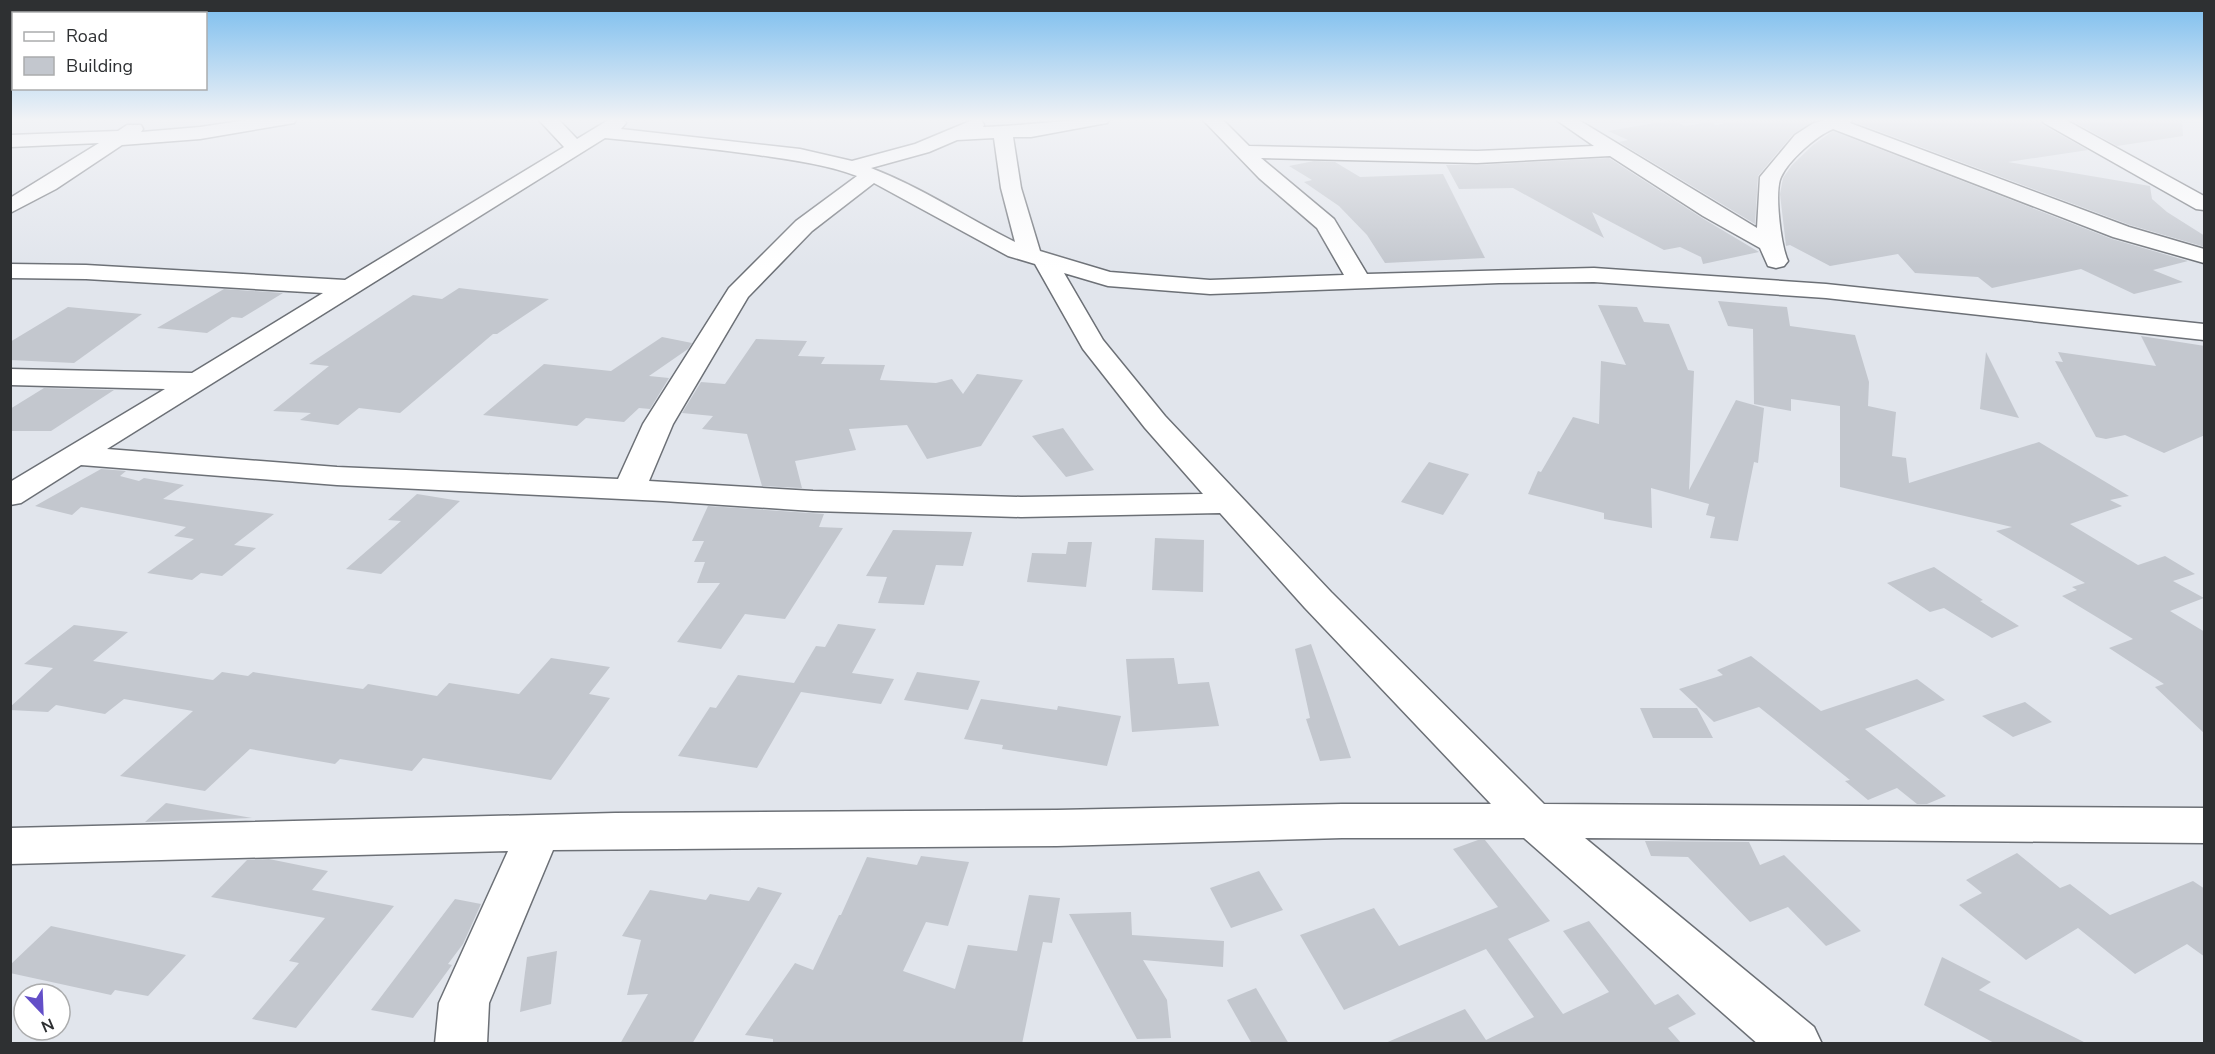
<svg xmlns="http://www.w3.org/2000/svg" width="2215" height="1054" viewBox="0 0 2215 1054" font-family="'Nunito Sans',sans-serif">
<rect width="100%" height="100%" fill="#e1e5ec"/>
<g fill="#c3c7ce">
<polygon points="1748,119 1819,119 1793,134 1758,176 1755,224 1619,142 1628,140 1608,131 1673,120 1685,126 1711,122 1716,125"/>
<polygon points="1855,119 2039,119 2043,125 2088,150 2008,162 2150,186 2152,199 2167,212 2205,236 2205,247 2130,225 1854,122"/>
<polygon points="2069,119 2091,119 2091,122 2182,120 2183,136 2117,146"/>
<polygon points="1833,131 2112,239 2188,261 2153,270 2183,282 2134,294 2081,269 1992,288 1978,277 1915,273 1898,254 1830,266 1790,245 1786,246 1780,194 1783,178 1792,165 1813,145"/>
<polygon points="1609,158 1702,218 1759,252 1703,264 1701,257 1680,247 1664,250 1592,212 1604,238 1513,188 1459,189 1446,165 1477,165"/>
<polygon points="1314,161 1335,162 1360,177 1443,174 1485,258 1385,263 1367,235 1339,206 1304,182 1312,180 1289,166"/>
<polygon points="459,288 549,299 497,334 493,334 400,413 359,408 338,425 300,420 311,413 273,411 329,366 309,364 413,295 442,299"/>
<polygon points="224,289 283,293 242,318 232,317 207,333 157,328"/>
<polygon points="1718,301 1787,307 1790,326 1855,335 1869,382 1868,406 1896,412 1892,456 1906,458 1909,483 2039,442 2129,496 2110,500 2122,506 2070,524 2138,565 2165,556 2195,574 2173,581 2204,598 2170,611 2205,632 2205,734 2155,687 2164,684 2109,648 2133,639 2062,596 2077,590 2072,587 2085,583 1996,531 2012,527 1840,487 1840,406 1791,399 1791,411 1754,404 1753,329 1728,326"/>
<polygon points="1598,305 1637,307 1644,322 1669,324 1688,370 1694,371 1689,490 1736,400 1764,408 1758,463 1754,462 1738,541 1710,538 1715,517 1706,515 1709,504 1651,488 1652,528 1604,519 1604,513 1528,494 1538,471 1541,472 1573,417 1599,424 1601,361 1626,365"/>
<polygon points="68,307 142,314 74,363 10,360 10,342"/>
<polygon points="2141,336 2205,346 2205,435 2164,453 2125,435 2106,439 2096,437 2055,361 2063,362 2058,352 2156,366"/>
<polygon points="662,337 692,343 688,349 649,376 669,378 650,409 639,408 624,422 586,418 577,426 483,415 544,364 611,371"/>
<polygon points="756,339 807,341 798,356 825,357 821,364 885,365 880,380 936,383 952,379 963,394 977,374 1023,380 981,446 927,459 907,425 849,429 856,450 795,461 802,488 762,486 747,434 702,429 713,416 682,413 701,382 725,384"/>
<polygon points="1986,352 2019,418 1980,409"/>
<polygon points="44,388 114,390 51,431 10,431 10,409"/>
<polygon points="1063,428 1081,453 1094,470 1066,477 1032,436"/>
<polygon points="1429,462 1469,474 1443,515 1401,502"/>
<polygon points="101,469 126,471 120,476 139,481 144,478 184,485 163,499 274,514 234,545 256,548 222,576 201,573 192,580 147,573 194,539 174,536 186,527 81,507 72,515 35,506"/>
<polygon points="417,494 460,501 381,574 346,569 401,521 388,520"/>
<polygon points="708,506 824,514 819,527 843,528 785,619 745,614 721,649 677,642 720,583 697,583 705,562 694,562 704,541 692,541"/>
<polygon points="893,530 972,532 963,566 936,565 924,605 878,603 887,577 866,576"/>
<polygon points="1155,538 1204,540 1203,592 1152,590"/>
<polygon points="1068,542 1092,542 1086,587 1027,582 1032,553 1066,554"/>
<polygon points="1934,567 1983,600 1980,601 2019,626 1992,638 1944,608 1930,612 1887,583"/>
<polygon points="838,624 876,629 852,673 894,679 881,704 801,692 757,768 678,756 710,707 716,708 738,675 794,683 816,646 825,647"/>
<polygon points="74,625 128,632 93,661 213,680 222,672 248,676 253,672 363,689 368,684 437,696 449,683 519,694 551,658 610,667 589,694 610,698 551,780 423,758 412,771 340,759 335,764 250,749 205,791 120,776 193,711 124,699 105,714 56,705 48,712 10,710 10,707 53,668 24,664"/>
<polygon points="1311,644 1351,758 1320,761 1306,719 1310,718 1295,649"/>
<polygon points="1751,656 1821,711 1917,679 1945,700 1865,729 1946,796 1927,804 1917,804 1897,788 1868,800 1845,781 1850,780 1759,707 1714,722 1679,689 1723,675 1717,670"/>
<polygon points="1174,658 1178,684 1209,682 1219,726 1132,732 1126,659"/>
<polygon points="917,672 980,681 968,710 904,700"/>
<polygon points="981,699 1057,710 1058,706 1121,716 1107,766 1002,749 1003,745 964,739"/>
<polygon points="2025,702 2052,722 2013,737 1982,716"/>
<polygon points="1640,708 1697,708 1713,738 1653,738"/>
<polygon points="166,803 252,818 145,822"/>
<polygon points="1478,840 1485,840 1550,921 1508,939 1563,1014 1609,992 1563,931 1589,921 1655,1005 1678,994 1696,1014 1668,1028 1682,1044 1383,1044 1465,1009 1486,1040 1534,1017 1486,949 1344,1010 1300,935 1374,908 1399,946 1498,907 1453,849"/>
<polygon points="1645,841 1749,842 1760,865 1784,855 1861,931 1826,946 1788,907 1750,922 1688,857 1651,856"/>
<polygon points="2017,853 2060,888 2070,884 2110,915 2193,881 2205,889 2205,957 2187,944 2135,974 2078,928 2026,960 1959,905 1982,893 1966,880"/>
<polygon points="921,856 969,862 948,926 926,922 903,971 955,989 968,945 1017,951 1029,895 1060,898 1052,943 1043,942 1022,1044 773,1044 773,1039 745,1035 795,963 813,970 839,915 841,915 867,857 917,865"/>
<polygon points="269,859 328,871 312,890 394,906 296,1028 252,1019 299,963 289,961 325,918 211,897 247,860"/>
<polygon points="1259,871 1283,910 1231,928 1210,888"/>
<polygon points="758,887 782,893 692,1044 620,1044 648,994 627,995 641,940 622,936 650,890 706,900 710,894 749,901"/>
<polygon points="455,899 481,904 463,944 448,964 452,965 413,1018 371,1010"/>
<polygon points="1131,912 1132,935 1224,941 1223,967 1143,960 1167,1000 1171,1038 1137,1039 1069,914"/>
<polygon points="51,926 186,955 148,996 115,990 111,995 10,973 10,965"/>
<polygon points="557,951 551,1004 520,1012 527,957"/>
<polygon points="1942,957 1991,982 1979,990 2088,1044 1996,1044 1924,1005"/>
<polygon points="1256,988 1289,1044 1252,1044 1227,1000"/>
</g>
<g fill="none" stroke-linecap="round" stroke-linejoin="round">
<defs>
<g id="minor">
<polygon points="253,119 297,119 294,123 288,124 200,139 122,145 56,189 10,213 10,198 99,143 10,147 10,135 118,131 127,125 141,125 143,129 141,132 200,127"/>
<path d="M538 119H558L577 139 610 119H624L626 123 621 129 800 149 852 161 915 144 975 119 982 121 984 125 983 127C1025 126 1067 119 1110 119L1107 123 1101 124 1031 137H1013L1021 188 1040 251 1110 272 1210 280 1344 275 1317 228 1259 178 1202 119H1222L1249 146 1477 151 1594 146 1555 119H1577L1757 228 1760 177 1795 135 1812 124 1826 119H1853L1850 123 2129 227 2204 249V263L2113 237 1833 129C1816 136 1789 160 1781 177 1774 191 1781 246 1788 261L1784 266 1776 268 1768 266 1760 248 1703 216 1610 156 1477 163 1261 158 1334 219 1367 274 1594 268 1826 284 2204 324V340L1826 298 1594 282 1499 283 1210 294 1108 286 1064 273 1103 340 1165 416 1331 592 1544 804 2204 808V843L1585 838 1814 1027 1822 1044H1758L1524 838H1342L1057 846 553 850 489 1003 487 1044H435L439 1003 508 851 10 864V828L615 813 1057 810 1342 804H1491L1305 608 1220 513 1021 517 813 511 663 501 337 485 81 465 21 503 10 505V482L165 389 10 385V369L192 373 323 293 86 279 10 278V264L86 265 345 280 564 147ZM605 138C656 143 707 148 758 155 791 160 825 164 857 176L796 221 729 288 643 424 618 479 337 467 107 449ZM994 138 1001 188 1015 242C967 218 921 187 871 168L929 152 957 140ZM874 183 1008 256 1035 264 1083 349 1145 428 1203 494 1021 497 813 491 649 481 673 424 748 297 812 231Z"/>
<polygon points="2041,119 2064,119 2204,196 2204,210 2196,209 2044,123"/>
</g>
</defs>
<use href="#minor" stroke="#6c7076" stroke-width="3"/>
<use href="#minor" fill="#fff" fill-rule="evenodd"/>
</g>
<linearGradient id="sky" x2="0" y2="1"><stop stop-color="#7abdee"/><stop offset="0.45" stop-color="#f2f3f6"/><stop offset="1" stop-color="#f2f3f6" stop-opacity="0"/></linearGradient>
<rect width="2215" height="267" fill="url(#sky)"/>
<rect width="2215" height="1054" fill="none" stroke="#2e3032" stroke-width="24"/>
<rect x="12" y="12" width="195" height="78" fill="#ffffff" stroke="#abacad" stroke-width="1.5"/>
<rect x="24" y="32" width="30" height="9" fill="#ffffff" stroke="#abacad" stroke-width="1.5"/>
<text x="66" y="42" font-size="18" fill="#2e3032">Road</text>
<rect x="24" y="57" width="30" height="18" fill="#c3c7ce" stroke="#abacad" stroke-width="1.5"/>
<text x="66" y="72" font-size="18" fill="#2e3032">Building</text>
<g transform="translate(42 1012) rotate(157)"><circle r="28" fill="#ffffff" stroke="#abacad" stroke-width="1.5"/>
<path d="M0-4.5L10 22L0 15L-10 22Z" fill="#634fc8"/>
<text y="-9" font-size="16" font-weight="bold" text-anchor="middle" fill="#2e3032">N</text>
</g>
</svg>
